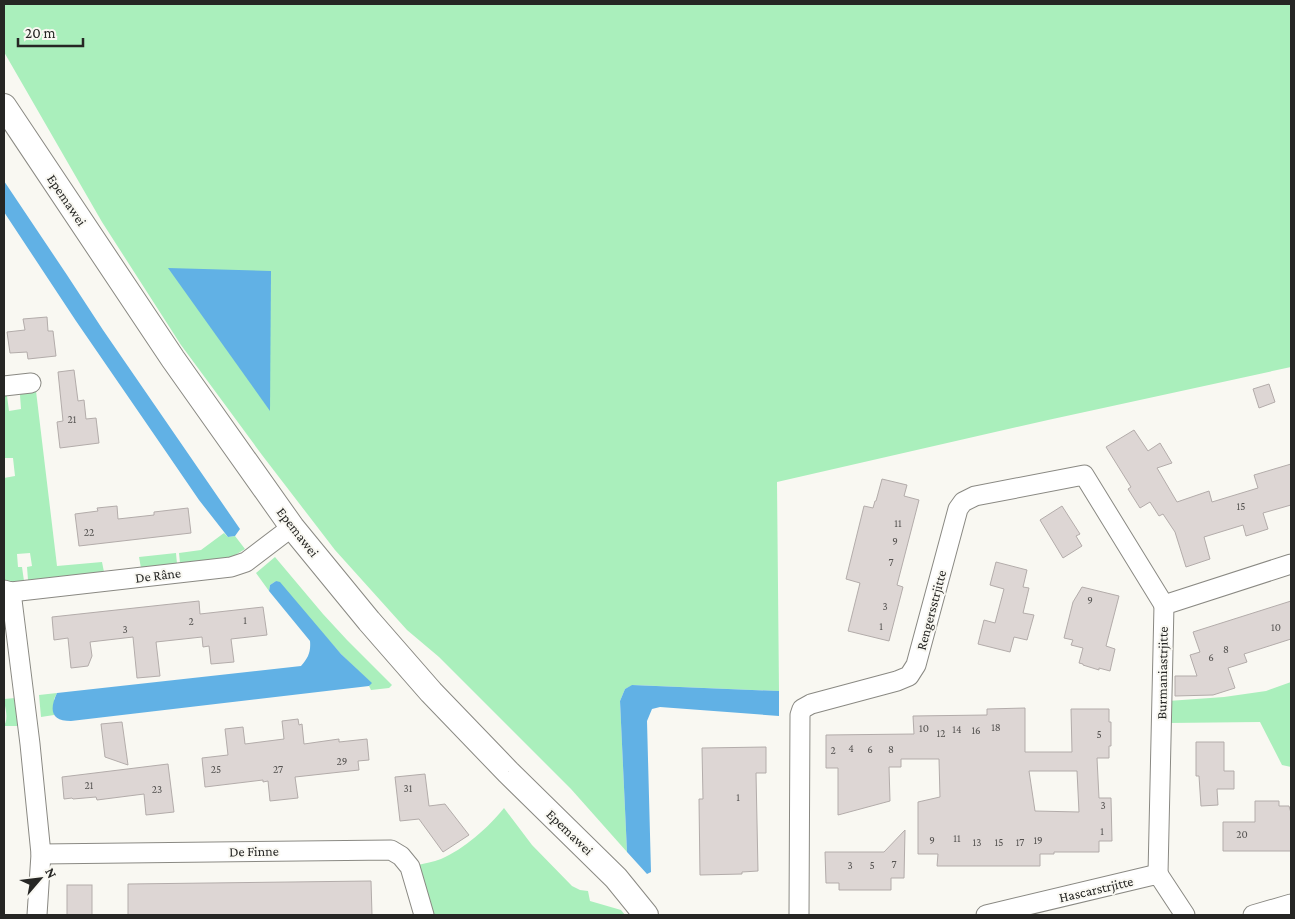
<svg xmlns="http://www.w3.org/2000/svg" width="1295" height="919" viewBox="0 0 1295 919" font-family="'Crimson Pro',serif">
<rect width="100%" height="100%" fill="#f9f8f2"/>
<g fill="#aaefbc">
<polygon points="4,4 1291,4 1291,367 1048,420 777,482 779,691 633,685 625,689 620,701 627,852 571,789 439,657 407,630 335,550 262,455 181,345 102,222 4,52"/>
<polygon points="36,391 57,566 102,562 104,572 28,580 27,567 32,566 30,553 17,554 18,567 22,567 24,581 4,583 4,478 15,476 13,458 4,458 4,395 7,396 9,411 21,409 20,395 21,393"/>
<polygon points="224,533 228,537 235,536 245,549 232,557 180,563 179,553 201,550"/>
<polygon points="176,553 177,564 141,568 139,557"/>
<polygon points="275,557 323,614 347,640 392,685 389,688 371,690 369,686 371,683 341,654 276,581 270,585 269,591 256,573"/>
<polygon points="1291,682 1291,767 1282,765 1260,722 1168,723 1168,701 1224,697 1266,691"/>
<polygon points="57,693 54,699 54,715 41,717 39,695"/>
<path d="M15 698 19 726H4C9 717 5 709 4 699Z"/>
<path d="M504 808 532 845 572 886 580 890 588 891 590 901 621 910 625 915H433L418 865C425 863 433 862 441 859 464 849 488 828 504 808Z"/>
</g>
<g fill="#61b1e5">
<polygon points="4,181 67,275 103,330 240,529 235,536 228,537 199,500 162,446 76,321 4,212"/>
<polygon points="168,268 271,271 270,411"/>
<path d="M276 581 280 582 341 654 372 683 369 686 71 721C51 721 49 710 57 693L301 666C308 658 311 652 310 641L269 591 270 585Z"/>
<polygon points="632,685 779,691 779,716 660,707 652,709 647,721 651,872 647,874 627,852 620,701 625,689"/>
</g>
<g fill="#ddd6d4" stroke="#b3acaa" fill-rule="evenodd">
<polygon points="47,317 48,331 53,331 56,356 28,359 27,352 10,353 7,332 25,330 23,319"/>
<polygon points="74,370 78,401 84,400 86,419 96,418 99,443 60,448 57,422 63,421 58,372"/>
<polygon points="1269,384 1275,402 1259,408 1253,389"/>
<polygon points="1134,430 1148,451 1160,443 1172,463 1157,468 1177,502 1209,491 1212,502 1258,488 1254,475 1291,464 1291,505 1263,513 1268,529 1246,536 1243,525 1204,537 1210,559 1186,567 1175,532 1163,514 1159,516 1150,502 1140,508 1128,489 1131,487 1106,447"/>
<polygon points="882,479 907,485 904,496 919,500 897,585 903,587 889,641 848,631 860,583 846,579 864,506 873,508 875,501 876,501"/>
<polygon points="117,506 118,519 154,515 154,512 188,508 191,533 79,546 75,514 98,511 97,508"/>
<polygon points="1062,506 1080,534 1076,536 1082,546 1063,558 1040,520"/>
<polygon points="996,562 1027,570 1023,587 1029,588 1023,613 1034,615 1027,640 1014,637 1010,652 978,644 984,620 995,623 1004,589 990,585"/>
<polygon points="1082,587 1119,596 1106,646 1115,649 1110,671 1099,668 1099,670 1083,665 1083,664 1079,663 1083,648 1071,645 1073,640 1064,638 1073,602"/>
<polygon points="199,601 200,614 263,607 267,635 231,639 234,662 211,664 209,646 203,647 202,637 156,642 160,676 137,678 133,637 90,642 92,656 88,666 71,668 68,638 54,640 52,617"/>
<polygon points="1291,601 1291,639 1244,654 1247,662 1228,668 1235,688 1213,695 1175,696 1175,676 1197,676 1190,655 1200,652 1193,632"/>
<path d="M1025 708V752H1072L1071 709H1109V722H1111V746H1109V758H1097L1099 798H1111L1112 841H1099V852H1054V854H1040V866H937L938 854H918V802L940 797 939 759H901V767H889L890 801 838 815V768H826V735L914 734 913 716 987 715V709ZM1029 771H1077L1079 812 1035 811Z"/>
<polygon points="298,719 299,725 302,724 304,744 339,739 339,742 367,739 369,760 358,761 359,770 295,777 298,798 270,801 268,781 263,782 263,780 205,787 202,758 228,755 225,729 243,727 245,744 284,739 282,721"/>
<polygon points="122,722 128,765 105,757 101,724"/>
<polygon points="1196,742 1224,742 1224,771 1234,771 1234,789 1217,789 1218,805 1201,806 1199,776 1196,776"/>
<polygon points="766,747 766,773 756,773 758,871 742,872 742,874 700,875 699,799 703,799 702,748"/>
<polygon points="168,764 174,812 146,815 144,794 97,800 96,797 73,799 72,798 64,799 62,777"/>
<polygon points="425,774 429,806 445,804 469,835 443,852 419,819 400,821 395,777"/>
<polygon points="1255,801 1279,801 1279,806 1289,806 1291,813 1291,851 1223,851 1223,822 1255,822"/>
<polygon points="905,830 904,878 891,878 891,890 839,890 839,883 826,883 825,852 884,852"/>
<polygon points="371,881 372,915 128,915 128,884"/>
<rect x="67" y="885" width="25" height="30"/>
</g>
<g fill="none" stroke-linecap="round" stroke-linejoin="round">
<defs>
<g id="minor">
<polyline points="4,386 31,383"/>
<polyline points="4,590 11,592 231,567 246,562 292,527"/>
<polyline points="11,592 30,744 41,854 37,915"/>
<polyline points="41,854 391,850 401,856 410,867 424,915"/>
<polyline points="1158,874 1164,605 1291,564"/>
<polyline points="799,915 800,715 802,709 811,704 897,681 909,676 916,665 958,509 963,502 975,496 1084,475 1164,605"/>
<polyline points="986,915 1158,874 1185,915"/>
<polyline points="1253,915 1291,904"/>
</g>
<polyline id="tertiary" points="4,106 173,359 292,527 369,621 431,692 508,772 616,878 646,915"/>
</defs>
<use href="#minor" stroke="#8a8983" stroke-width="21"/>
<use href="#tertiary" stroke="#8a8983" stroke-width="26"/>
<use href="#minor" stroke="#fff" stroke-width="19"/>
<use href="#tertiary" stroke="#fff" stroke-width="24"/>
</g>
<g text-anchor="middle" stroke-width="4" stroke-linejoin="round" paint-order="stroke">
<g font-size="11" fill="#545250">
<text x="72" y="423">21</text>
<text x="1241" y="510">15</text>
<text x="898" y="527">11</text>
<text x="89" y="536">22</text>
<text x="895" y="545">9</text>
<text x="891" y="566">7</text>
<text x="1090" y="604">9</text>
<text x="885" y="610">3</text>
<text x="245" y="624">1</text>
<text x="191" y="625">2</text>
<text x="881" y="630">1</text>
<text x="1276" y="631">10</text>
<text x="125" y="633">3</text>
<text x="1226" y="653">8</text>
<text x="1211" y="661">6</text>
<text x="996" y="731">18</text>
<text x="924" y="732">10</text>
<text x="957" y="733">14</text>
<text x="976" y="734">16</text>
<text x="941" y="737">12</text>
<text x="1099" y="738">5</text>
<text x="851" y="752">4</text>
<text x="870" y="753">6</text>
<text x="891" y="753">8</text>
<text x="833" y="754">2</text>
<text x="342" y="765">29</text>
<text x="216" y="773">25</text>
<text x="278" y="773">27</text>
<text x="89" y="789">21</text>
<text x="408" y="792">31</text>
<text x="157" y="793">23</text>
<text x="738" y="801">1</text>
<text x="1103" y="809">3</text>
<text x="1102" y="835">1</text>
<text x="1242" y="838">20</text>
<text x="957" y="842">11</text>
<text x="932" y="844">9</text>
<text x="1038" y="844">19</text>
<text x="977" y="846">13</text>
<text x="999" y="846">15</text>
<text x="1020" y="846">17</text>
<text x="894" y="868">7</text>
<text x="850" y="869">3</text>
<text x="872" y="869">5</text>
</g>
<g font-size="14" fill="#262624" stroke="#f9f8f2">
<text transform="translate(67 200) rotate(56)" y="5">Epemawei</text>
<text transform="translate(298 532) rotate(52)" y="5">Epemawei</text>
<text transform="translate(158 575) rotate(-7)" y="5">De Râne</text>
<text transform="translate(931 610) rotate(-75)" y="5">Rengersstrjitte</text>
<text transform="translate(1162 673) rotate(-89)" y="5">Burmaniastrjitte</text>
<text transform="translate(570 832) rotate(44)" y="5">Epemawei</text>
<text transform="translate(254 851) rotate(-1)" y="5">De Finne</text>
<text transform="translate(1096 889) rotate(-13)" y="5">Hascarstrjitte</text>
</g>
</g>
<rect width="1295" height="919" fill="none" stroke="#262624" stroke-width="10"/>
<g transform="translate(40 879) rotate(62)" stroke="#f9f8f2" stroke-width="4" paint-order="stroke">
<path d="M0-4L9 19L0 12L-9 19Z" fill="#262624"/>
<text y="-8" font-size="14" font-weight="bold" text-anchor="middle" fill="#262624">N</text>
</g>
<path d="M18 38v8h65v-8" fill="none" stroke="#262624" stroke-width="2.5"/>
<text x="25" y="38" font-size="15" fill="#262624" stroke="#f9f8f2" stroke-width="4" paint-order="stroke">20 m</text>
</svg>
